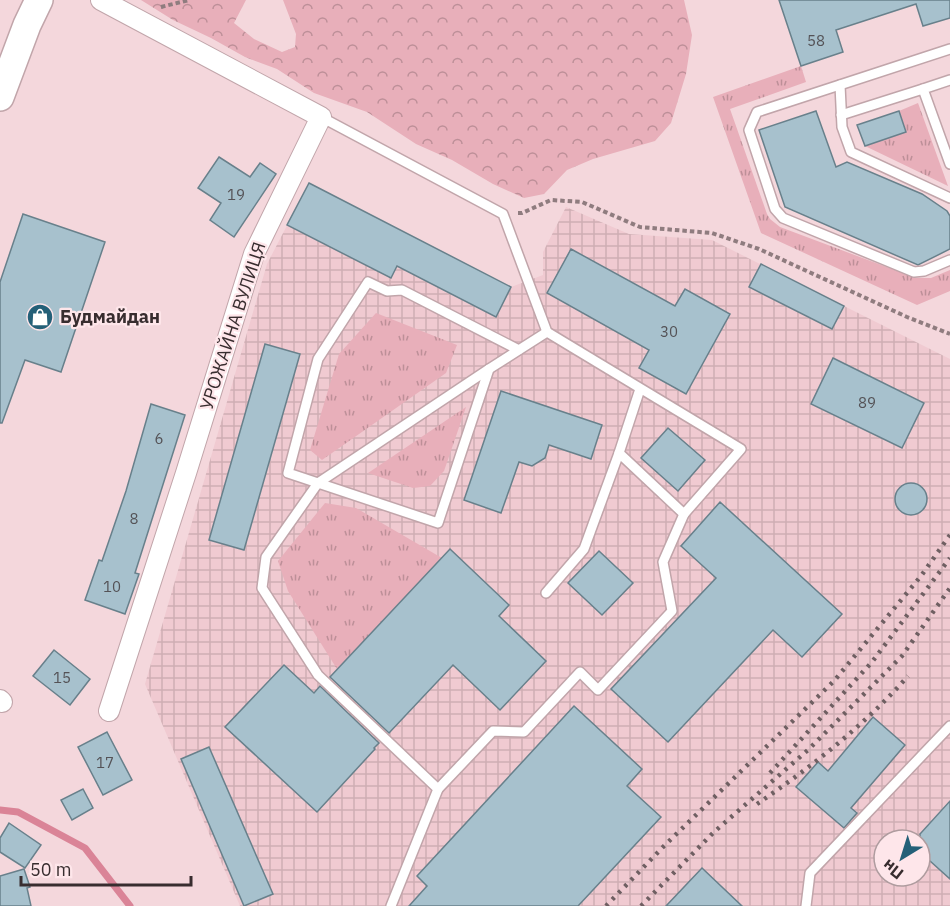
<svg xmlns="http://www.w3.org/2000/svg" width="950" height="906" viewBox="0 0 950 906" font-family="'IBM Plex Sans',sans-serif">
<defs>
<pattern id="industrial-grid" width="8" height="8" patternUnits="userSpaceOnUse" patternTransform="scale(1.5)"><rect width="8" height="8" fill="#f0cad1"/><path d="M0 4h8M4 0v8" fill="none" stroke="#cfaeb4"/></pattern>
<pattern id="grass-tufts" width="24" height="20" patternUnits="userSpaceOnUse" patternTransform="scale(1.5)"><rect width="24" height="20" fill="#e8afba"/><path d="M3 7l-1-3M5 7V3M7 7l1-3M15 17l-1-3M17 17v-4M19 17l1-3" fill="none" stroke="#bd8f98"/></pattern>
<pattern id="forest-crowns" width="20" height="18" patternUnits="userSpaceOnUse" patternTransform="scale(1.5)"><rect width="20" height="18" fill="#e8afba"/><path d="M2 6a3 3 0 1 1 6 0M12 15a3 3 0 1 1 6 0" fill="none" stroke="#bd8f98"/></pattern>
</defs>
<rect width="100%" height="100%" fill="#f4d7dc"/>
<path fill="url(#industrial-grid)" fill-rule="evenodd" d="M309 183 511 287 543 275V252L566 207 629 234 712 240 950 359V906H240L145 684 267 264ZM884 840H920V876H884Z"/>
<g fill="url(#grass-tufts)">
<polygon points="801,66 806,82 730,109 767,214 770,219 780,227 916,278 931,278 950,270 950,291 917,305 761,233 713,97"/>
<polygon points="918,103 948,186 865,146 906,132 899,111"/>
<polygon points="376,313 457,345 446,373 322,460 310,450 339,354"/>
<polygon points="466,407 444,471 430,486 413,488 368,473"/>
<polygon points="325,503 356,508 442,558 337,669 288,591 278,561"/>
</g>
<polygon fill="url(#forest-crowns)" points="141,0 246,0 234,23 254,39 282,52 295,47 296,34 283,0 684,0 692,35 686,74 671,123 655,141 593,159 567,170 544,194 524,198 493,184 452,160 416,144 367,112 314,93 277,69 245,57 211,38 173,20"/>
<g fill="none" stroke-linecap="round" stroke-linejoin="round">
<polyline stroke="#da8497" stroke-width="7" points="0,810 18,812 85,848 130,906"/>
</g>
<g fill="#a7c1cd" stroke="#68808b" stroke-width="1.5">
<polygon points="779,0 950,0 950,18 923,26 916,4 836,30 843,52 801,66"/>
<polygon points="816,111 836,167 847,162 922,194 947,211 950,216 950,249 918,265 785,207 759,130"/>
<polygon points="899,111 906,132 865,146 857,125"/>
<polygon points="219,157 250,177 260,163 276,174 234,237 210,220 221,203 198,188"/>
<polygon points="309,183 511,287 496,317 397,266 391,278 287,225"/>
<polygon points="23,214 105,242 61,372 25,360 2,423 0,423 0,282"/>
<polygon points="571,249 675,306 685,289 730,314 686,394 639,368 649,350 547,293"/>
<polygon points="761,264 844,306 832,329 749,287"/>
<polygon points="265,344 300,354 244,550 209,540"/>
<polygon points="833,358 924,403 902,448 811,404"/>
<polygon points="501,391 602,425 591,459 549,445 545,458 532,466 519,462 501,513 464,500"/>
<polygon points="151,404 185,415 135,573 139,574 125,614 85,600 99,560 102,561 126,491"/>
<polygon points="668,428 705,460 678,491 641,458"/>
<circle cx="911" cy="499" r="16"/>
<polygon points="720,502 842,614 802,657 773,630 668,742 611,689 716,578 681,546"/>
<polygon points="450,549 509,605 499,616 546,661 500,710 453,665 389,733 330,677"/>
<polygon points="599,551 633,583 602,615 568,583"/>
<polygon points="54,650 90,679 70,705 33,676"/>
<polygon points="284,665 314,693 320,686 379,743 374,748 375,749 317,812 225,727"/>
<polygon points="574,706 642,769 627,786 661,817 578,906 409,906 427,886 417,876"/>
<polygon points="873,717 905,745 851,808 857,813 844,828 796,787 818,762 828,771"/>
<polygon points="107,732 132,780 103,795 78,747"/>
<polygon points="209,747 273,894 244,906 181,759"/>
<polygon points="83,789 93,808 72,820 61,800"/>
<polygon points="950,801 950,879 920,852 920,834"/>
<polygon points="9,823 41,845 25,868 0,852 0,838"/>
<polygon points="702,868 742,906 666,906"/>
<polygon points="24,869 30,887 27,888 31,906 0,906 0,876"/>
</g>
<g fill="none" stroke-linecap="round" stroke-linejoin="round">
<defs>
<g id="service">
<polyline points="950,49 757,112 749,130 775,209 783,218 914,272 924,271 950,260"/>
<polyline points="950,80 923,89 950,164"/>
<polyline points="840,85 842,127 851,152 950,198"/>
<polyline points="841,115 923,89"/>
<polyline points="321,117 503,214 547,332 741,449 684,514 619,453 640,389"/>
<polyline points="519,350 402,290 387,291 368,282 318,359 288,473 438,523 489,369 547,332"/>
<polyline points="546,593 584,549 619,453"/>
<polyline points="438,789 493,731 524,732 580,672 598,690 672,611 663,562 684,514"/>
<polyline points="391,906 438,789 318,675 262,588 266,557 318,483 489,369"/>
<polyline points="806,906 810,873 950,726"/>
</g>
<g id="minor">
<polyline points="101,0 321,117 254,254 186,473 109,711"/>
<polyline points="0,700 2,702"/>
</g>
<polyline id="secondary" points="0,97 27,25 39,0"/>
</defs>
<use href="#service" stroke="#c1a5aa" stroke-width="12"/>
<use href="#minor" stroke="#c1a5aa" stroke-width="22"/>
<use href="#secondary" stroke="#c1a5aa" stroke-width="30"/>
<g stroke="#8f7c7f" stroke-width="4" stroke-dasharray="4.5 3" stroke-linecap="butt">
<polyline points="161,7 189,0"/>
<polyline points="518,213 522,213 551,200 582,202 640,227 712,233 759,249 907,317 950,334"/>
</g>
<use href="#service" stroke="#fff" stroke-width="9"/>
<use href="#minor" stroke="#fff" stroke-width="20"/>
<use href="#secondary" stroke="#fff" stroke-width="27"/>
<g stroke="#6f5f62" stroke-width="4.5" stroke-dasharray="3 6" stroke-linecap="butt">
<polyline points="770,773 872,662 950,558"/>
<path d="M757 804C810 768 865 725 908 676"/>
<polyline points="606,906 664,846 834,681 921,576 950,535"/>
<polyline points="641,906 714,832 808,750 902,656 950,588"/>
</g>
</g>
<defs>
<symbol id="shop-disc" viewBox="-11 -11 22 22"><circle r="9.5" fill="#246078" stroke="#fee6ea"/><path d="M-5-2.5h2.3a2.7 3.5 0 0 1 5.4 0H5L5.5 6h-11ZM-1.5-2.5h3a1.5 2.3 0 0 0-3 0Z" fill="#fff"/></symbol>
</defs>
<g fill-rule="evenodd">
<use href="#shop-disc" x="25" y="302" width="30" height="30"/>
</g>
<g text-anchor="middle" stroke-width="4.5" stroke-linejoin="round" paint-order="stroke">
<g font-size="15" fill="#545256">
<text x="816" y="46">58</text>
<text x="236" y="200">19</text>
<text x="669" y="337">30</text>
<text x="867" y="408">89</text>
<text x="159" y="444">6</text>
<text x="134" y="524">8</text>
<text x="112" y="592">10</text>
<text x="62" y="683">15</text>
<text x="105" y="768">17</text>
</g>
<g font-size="18" font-weight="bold" fill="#382d2f" stroke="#fee6ea" text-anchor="start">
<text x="60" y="323">Будмайдан</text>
</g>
<g font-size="18" fill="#382d2f" stroke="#fee6ea">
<text transform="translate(233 326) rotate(-72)" y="6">УРОЖАЙНА ВУЛИЦЯ</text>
</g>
</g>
<g transform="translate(902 858) rotate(218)"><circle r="28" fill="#fee6ea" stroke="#af9c9f" stroke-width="1.5"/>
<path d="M0-4.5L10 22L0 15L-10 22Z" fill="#246078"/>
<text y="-9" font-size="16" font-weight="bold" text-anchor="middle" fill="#382d2f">Пн</text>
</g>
<path d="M21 876v9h170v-9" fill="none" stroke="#382d2f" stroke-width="3"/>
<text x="30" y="876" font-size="18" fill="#382d2f" stroke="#fee6ea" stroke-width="4.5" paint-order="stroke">50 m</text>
</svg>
